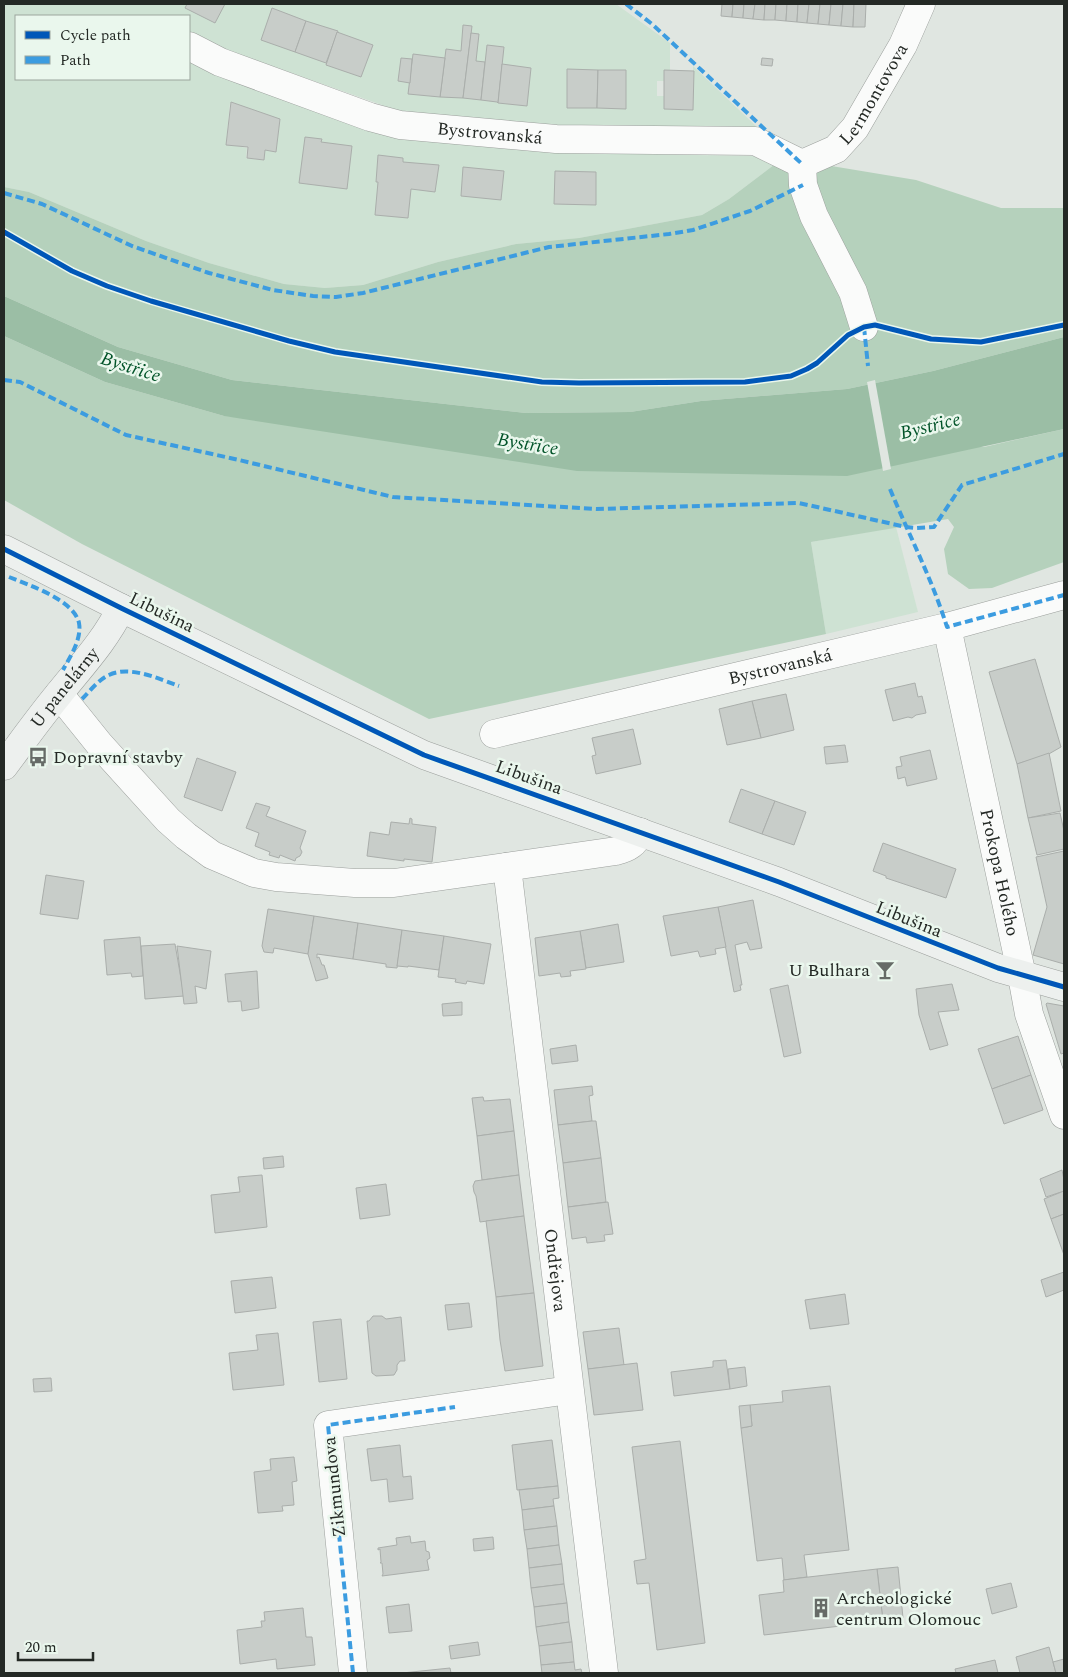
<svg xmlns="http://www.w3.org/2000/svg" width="1068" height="1677" viewBox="0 0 1068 1677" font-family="Spectral,serif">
<rect width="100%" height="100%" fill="#e0e6e1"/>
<g fill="#cee2d3" fill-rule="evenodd">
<path d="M4 4H616L670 43V70L664 81H657V96H664V109L693 110V66L759 129 543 126 399 111 224 49 189 33V16H16V79H189V61L234 82 397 137 542 152 750 156 783 158 729 199 702 215 579 238 516 244 438 262 363 285 325 288 284 284 209 263 146 241 29 192 4 187ZM230 103 280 120 276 152 265 150 264 160 246 158 247 148 226 144Z"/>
<polygon points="896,527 918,612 826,634 811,542"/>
</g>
<g fill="#b5d1bc">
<polygon points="783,158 916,180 1001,208 1064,208 1064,337 933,371 847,389 701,401 630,412 526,413 232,380 118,347 4,296 4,187 29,192 146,241 209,263 284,284 325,288 363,285 438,262 516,244 579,238 702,215 729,199"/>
<polygon points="4,336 105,382 224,416 984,447 1064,429 1064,562 992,588 969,589 948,574 944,549 954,527 948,519 811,542 826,634 429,719 82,544 4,500"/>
</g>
<polygon fill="#9bbea5" points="4,296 118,347 232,380 526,413 630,412 701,401 847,389 933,371 1064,337 1064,429 847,476 577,471 224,416 105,382 4,336"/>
<polygon fill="#e0e6e1" points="875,380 891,469 883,471 867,382"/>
<g fill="#c8cdc9" stroke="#aaaeab">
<polygon points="187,4 225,4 215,23 185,8"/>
<polygon points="722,4 733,4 732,17 721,16"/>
<polygon points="733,4 744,4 743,18 732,17"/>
<polygon points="744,4 755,4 753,19 743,18"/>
<polygon points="755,4 765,4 764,20 753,19"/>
<polygon points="765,4 776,4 775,20 764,20"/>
<polygon points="776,4 787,4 786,21 775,20"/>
<polygon points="787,4 798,4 797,22 786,21"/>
<polygon points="798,4 809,4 807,23 797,22"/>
<polygon points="809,4 820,4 818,24 807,23"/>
<polygon points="820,4 831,4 829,25 818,24"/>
<polygon points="831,4 843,4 841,26 829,25"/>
<polygon points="843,4 854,4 853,27 841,26"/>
<polygon points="854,4 866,4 865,27 853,27"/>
<polygon points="272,8 306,21 295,52 261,40"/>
<polygon points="306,21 338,31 326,63 295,52"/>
<polygon points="463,25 472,26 463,98 440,97 446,49 461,51"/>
<polygon points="337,32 373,45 361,77 326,65"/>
<polygon points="471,33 479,34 476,61 485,62 481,100 463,98"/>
<polygon points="487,45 504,47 498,103 497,102 481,100"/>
<polygon points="413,54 445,58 440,97 408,94"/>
<polygon points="401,58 412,59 410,83 398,81"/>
<polygon points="762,58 773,59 772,66 761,65"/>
<polygon points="502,64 531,68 527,106 498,103"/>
<polygon points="567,69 598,70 597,108 567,108"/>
<polygon points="598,70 626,70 626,109 597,108"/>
<polygon points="664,70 694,71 693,110 664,109"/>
<polygon points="231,102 280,119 276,152 265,150 264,160 247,158 248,147 226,145"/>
<polygon points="305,137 322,139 321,142 352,146 347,189 299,183"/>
<polygon points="378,155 403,158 403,162 439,165 435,192 411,189 408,218 375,215 378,182 376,182"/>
<polygon points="463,167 504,171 501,200 461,196"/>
<polygon points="555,171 596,172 596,205 554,204"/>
<polygon points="1035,659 1061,747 1047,755 1017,764 989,672"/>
<polygon points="915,683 918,697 922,696 926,713 916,715 912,718 908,717 893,721 885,690"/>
<polygon points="786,694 794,730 761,738 752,701"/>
<polygon points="752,701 761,738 727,745 719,709"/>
<polygon points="633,729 641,764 596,774 592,756 596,755 592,738"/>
<polygon points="845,745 848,762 826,764 824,747"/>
<polygon points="930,750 937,779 907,786 905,777 898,779 896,767 902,766 900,757"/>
<polygon points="1049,753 1061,811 1028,818 1017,764"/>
<polygon points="197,758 236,772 222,811 184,797"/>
<polygon points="741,789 775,801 762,834 729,822"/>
<polygon points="775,801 806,812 794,845 762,834"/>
<polygon points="256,803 270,807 266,816 306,831 300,848 302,852 300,856 296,858 295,861 280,855 279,858 269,855 270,852 255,846 259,833 246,828"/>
<polygon points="1060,813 1064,831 1064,849 1037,855 1028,818"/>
<polygon points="410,818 412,819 412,824 436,827 432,862 404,859 404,861 367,856 370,832 389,835 391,822 409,824"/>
<polygon points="883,843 956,869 946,898 886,878 886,876 873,871"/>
<polygon points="1064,851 1064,964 1033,955 1047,907 1036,857"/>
<polygon points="46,875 84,881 78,919 40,914"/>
<polygon points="753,900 762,948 750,950 747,942 735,945 742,985 740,985 741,990 734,992 718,907"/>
<polygon points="718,907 726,947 715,949 716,954 700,957 698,951 671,956 663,916"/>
<polygon points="268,909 314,916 308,954 274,948 273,953 264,952 262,946"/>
<polygon points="314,916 358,923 353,959 317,954 317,958 319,957 322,965 324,965 328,978 316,981 308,954"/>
<polygon points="358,923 402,930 397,968 386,967 386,964 353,959"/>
<polygon points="618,924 624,962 586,968 580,931"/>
<polygon points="402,930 444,936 439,970 408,966 408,967 397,966"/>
<polygon points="580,931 586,969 570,971 571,976 561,977 560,973 539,976 535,938"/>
<polygon points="444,936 491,944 484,984 467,981 466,984 455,982 456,979 438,977"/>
<polygon points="140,937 143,976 132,977 131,973 107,975 104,940"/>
<polygon points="175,944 184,996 145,999 141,946"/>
<polygon points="177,946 211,951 206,989 195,986 197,1003 184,1004"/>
<polygon points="257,971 259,1008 242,1011 241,1001 228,1002 225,974"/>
<polygon points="952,984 959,1010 938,1012 948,1045 930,1050 919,1015 916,989"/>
<polygon points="788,985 801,1053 784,1057 770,989"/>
<polygon points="462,1002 462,1015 443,1016 442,1004"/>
<polygon points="1047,1003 1064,1006 1064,1053 1061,1054 1046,1004"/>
<polygon points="1018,1036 1031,1075 992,1089 978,1049"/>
<polygon points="576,1045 578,1061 552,1064 550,1049"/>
<polygon points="1031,1075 1043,1110 1004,1124 992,1089"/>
<polygon points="592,1086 593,1095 589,1096 592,1121 558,1125 554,1090"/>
<polygon points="483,1097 484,1101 510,1099 514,1131 477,1136 472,1098"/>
<polygon points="592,1121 596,1121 601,1158 563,1163 558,1125"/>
<polygon points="514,1131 519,1175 482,1180 477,1136"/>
<polygon points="283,1156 284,1167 264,1169 263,1158"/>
<polygon points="601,1158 606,1202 568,1207 563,1163"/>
<polygon points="1062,1170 1064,1180 1064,1191 1046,1197 1040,1179"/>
<polygon points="262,1175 267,1227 215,1233 211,1195 240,1192 238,1177"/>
<polygon points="519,1175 524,1216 480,1222 476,1196 474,1192 473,1186 475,1181"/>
<polygon points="386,1184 390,1215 360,1219 356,1188"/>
<polygon points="1064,1191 1064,1214 1051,1219 1044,1199"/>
<polygon points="608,1202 613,1234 604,1235 605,1241 587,1243 586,1237 572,1239 568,1207"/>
<polygon points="1064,1214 1064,1255 1051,1219"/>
<polygon points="524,1216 534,1293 496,1297 486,1221"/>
<polygon points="1064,1272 1064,1290 1046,1297 1041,1280"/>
<polygon points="272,1277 276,1308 235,1313 231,1281"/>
<polygon points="534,1293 543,1366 505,1371 500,1340 496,1297"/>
<polygon points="845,1294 849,1324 810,1329 805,1300"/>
<polygon points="469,1303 472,1327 448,1330 445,1305"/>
<polygon points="373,1316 382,1316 386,1319 401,1317 405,1361 400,1361 397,1365 397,1370 394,1375 376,1376 372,1373 367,1321 369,1321"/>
<polygon points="341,1319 347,1379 319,1382 313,1322"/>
<polygon points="619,1328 624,1365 588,1369 583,1332"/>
<polygon points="278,1333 284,1385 233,1390 229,1353 258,1350 256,1335"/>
<polygon points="726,1360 730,1389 674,1396 671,1372 713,1367 713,1361"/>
<polygon points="637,1363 643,1410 594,1415 588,1369"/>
<polygon points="745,1367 747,1386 730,1389 728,1369"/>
<polygon points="51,1378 52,1391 34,1392 33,1379"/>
<polygon points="830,1386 849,1550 804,1555 807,1577 784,1580 782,1558 757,1561 741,1428 752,1426 750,1405 783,1402 782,1391"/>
<polygon points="750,1405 752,1426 741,1428 739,1406"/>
<polygon points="552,1440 558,1486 517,1490 512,1445"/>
<polygon points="680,1441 705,1643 657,1650 649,1583 637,1584 634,1561 646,1559 632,1447"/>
<polygon points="400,1445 403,1477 411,1476 413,1499 389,1502 387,1479 371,1481 367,1449"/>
<polygon points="294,1457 297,1481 292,1482 294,1505 282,1506 283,1511 258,1513 254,1472 271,1470 270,1459"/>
<polygon points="558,1486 559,1498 553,1499 554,1506 522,1510 519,1490"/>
<polygon points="554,1506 557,1526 524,1530 522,1510"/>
<polygon points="557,1526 559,1545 527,1549 524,1530"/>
<polygon points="410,1536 411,1543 425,1541 426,1551 429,1552 430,1558 427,1560 429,1570 382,1576 383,1574 382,1563 380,1563 381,1562 380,1549 378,1550 378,1548 397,1545 396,1538"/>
<polygon points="493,1537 494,1549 474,1551 473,1539"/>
<polygon points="559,1545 562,1564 529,1568 527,1549"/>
<polygon points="562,1564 564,1584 531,1588 529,1568"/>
<polygon points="898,1567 903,1618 883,1621 877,1569"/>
<polygon points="877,1569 883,1621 764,1635 759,1595 784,1592 783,1580"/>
<polygon points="1011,1583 1017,1607 992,1614 986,1589"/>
<polygon points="564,1584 567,1603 534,1607 531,1588"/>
<polygon points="567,1603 569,1622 536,1627 534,1607"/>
<polygon points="409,1604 412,1631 389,1633 386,1607"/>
<polygon points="303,1608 306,1637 312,1637 315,1665 277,1669 276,1659 240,1664 237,1630 262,1627 261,1621 265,1621 264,1612"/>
<polygon points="569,1622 572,1642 539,1646 536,1627"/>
<polygon points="478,1642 480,1655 451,1659 449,1646"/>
<polygon points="572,1642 574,1662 541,1665 539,1646"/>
<polygon points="1049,1647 1056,1673 1020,1673 1016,1657"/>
<polygon points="1064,1659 1064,1673 1056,1673 1053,1662"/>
<polygon points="995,1660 998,1673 956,1673 955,1669"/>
<polygon points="574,1662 575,1670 581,1669 582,1673 542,1673 541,1665"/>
<polygon points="450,1668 451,1673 402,1673"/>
</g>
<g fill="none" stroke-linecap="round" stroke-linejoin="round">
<defs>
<g id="street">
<path id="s1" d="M189 46 220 62 370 117 400 125 556 139 755 141 802 164"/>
<path id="s2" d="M802 164 836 149 855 128 903 45 921 4"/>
<polyline points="802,164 803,185 814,216 853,292 864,327"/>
<path id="s3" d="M947 627 1022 976 1029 1014 1064 1115"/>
<path d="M59 694 100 745 168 820 186 836 212 855 254 873 276 877 355 883H394L616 851C628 848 635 844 640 832"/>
<path id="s4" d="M494 734 947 627 1064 595"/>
<path id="s5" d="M507 867 604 1673"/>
<polyline points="353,1673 328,1425 569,1390"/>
</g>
<g id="secondary">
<polyline points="4,549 121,608 424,755 779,882 998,968 1064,987"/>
<path id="s6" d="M4 766C22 742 39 718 58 695 81 666 105 641 121 608"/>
</g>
</defs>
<use href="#street" stroke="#9b9f9c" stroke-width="29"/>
<use href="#secondary" stroke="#9b9f9c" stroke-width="29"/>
<use href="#street" stroke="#fafbfa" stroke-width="28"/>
<use href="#secondary" stroke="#edf0ee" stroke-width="28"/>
<g stroke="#3c9ce0" stroke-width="4" stroke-dasharray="8 4" stroke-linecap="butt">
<polyline points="626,4 652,24 802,164"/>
<polyline points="4,193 42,204 132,246 209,273 273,290 313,296 336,297 363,293 549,247 669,234 693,230 750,211 803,185"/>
<polyline points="864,327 868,366"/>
<polyline points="4,380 20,382 126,435 239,460 393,497 596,509 799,503 906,527 917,528 934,527 962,485 1064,454"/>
<path d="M890 489C909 535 932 579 947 627L1064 595"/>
<path d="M9 577C29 585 74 600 79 623 82 639 70 657 63 670"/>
<path d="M82 699C90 691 98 680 109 675 130 665 159 679 179 686"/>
<polyline points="353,1673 328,1425 455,1407"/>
</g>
<defs>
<g id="cycleway">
<polyline points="4,232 72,271 107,286 151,301 289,341 335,352 542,382 579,383 745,382 791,376 807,369 817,363 848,335 864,327 875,325 931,339 981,342 1064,325"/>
<polyline points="4,549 121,608 424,755 779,882 998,968 1064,987"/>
</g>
</defs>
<use href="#cycleway" stroke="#eaf7ed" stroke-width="8"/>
<use href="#cycleway" stroke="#0057b8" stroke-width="5"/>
</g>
<defs>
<symbol id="bus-bare" viewBox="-9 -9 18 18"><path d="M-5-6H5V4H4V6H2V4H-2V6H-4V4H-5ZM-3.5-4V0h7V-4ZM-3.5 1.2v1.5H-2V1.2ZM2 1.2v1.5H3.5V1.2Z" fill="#666b67" stroke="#eaf7ed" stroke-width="2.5" paint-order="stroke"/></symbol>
<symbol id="bar-bare" viewBox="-9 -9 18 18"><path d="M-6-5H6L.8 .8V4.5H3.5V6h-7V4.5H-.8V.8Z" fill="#666b67" stroke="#eaf7ed" stroke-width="2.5" paint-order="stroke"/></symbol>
<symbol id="building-bare" viewBox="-9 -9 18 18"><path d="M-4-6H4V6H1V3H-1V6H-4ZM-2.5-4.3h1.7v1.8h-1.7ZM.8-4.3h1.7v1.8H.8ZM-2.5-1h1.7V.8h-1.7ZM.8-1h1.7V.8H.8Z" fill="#666b67" stroke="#eaf7ed" stroke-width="2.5" paint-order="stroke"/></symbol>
</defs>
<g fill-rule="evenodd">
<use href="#bus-bare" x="24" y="743" width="28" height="28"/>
<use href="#bar-bare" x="871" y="956" width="28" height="28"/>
<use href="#building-bare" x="807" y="1594" width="28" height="28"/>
</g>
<g text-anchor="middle" stroke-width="5" stroke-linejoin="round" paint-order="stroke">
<g font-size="18" fill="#242925" stroke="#eaf7ed">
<text dy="6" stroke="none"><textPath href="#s2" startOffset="104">Lermontovova</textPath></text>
<text dy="6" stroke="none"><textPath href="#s1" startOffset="316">Bystrovanská</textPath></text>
<text transform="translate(162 612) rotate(26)" y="6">Libušina</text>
<text dy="6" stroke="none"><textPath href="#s4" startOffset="294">Bystrovanská</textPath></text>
<text dy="6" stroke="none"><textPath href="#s6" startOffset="99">U panelárny</textPath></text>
<text transform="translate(529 777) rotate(20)" y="6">Libušina</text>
<text dy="6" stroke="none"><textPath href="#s3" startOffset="251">Prokopa Holého</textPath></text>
<text transform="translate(909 919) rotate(22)" y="6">Libušina</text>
<text dy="6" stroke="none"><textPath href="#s5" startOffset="406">Ondřejova</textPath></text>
<text transform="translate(334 1487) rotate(-96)" y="6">Zikmundova</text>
</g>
<g font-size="18" fill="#242925" stroke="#eaf7ed" text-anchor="start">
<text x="53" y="763">Dopravní stavby</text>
<text x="870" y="976" text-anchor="end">U Bulhara</text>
<text x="836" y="1604">Archeologické<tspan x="836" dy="21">centrum Olomouc</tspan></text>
</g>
<g font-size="19" font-style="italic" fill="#005328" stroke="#eaf7ed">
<text transform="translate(131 366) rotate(18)" y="7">Bystřice</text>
<text transform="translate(930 425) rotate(-14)" y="7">Bystřice</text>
<text transform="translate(528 443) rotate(9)" y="7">Bystřice</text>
</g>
</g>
<rect width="1068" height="1677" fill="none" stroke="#242925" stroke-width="10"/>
<rect x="15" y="15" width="175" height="65" fill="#eaf7ed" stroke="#9ba59d"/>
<rect x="25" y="31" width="25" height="8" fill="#0057b8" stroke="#9ba59d"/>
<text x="60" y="40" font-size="15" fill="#242925">Cycle path</text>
<rect x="25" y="56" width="25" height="8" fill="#3c9ce0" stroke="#9ba59d"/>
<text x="60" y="65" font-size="15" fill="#242925">Path</text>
<path d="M18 1652v8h75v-8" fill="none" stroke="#242925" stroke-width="2.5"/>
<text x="25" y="1652" font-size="15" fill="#242925" stroke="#eaf7ed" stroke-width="4" paint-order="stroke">20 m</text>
</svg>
